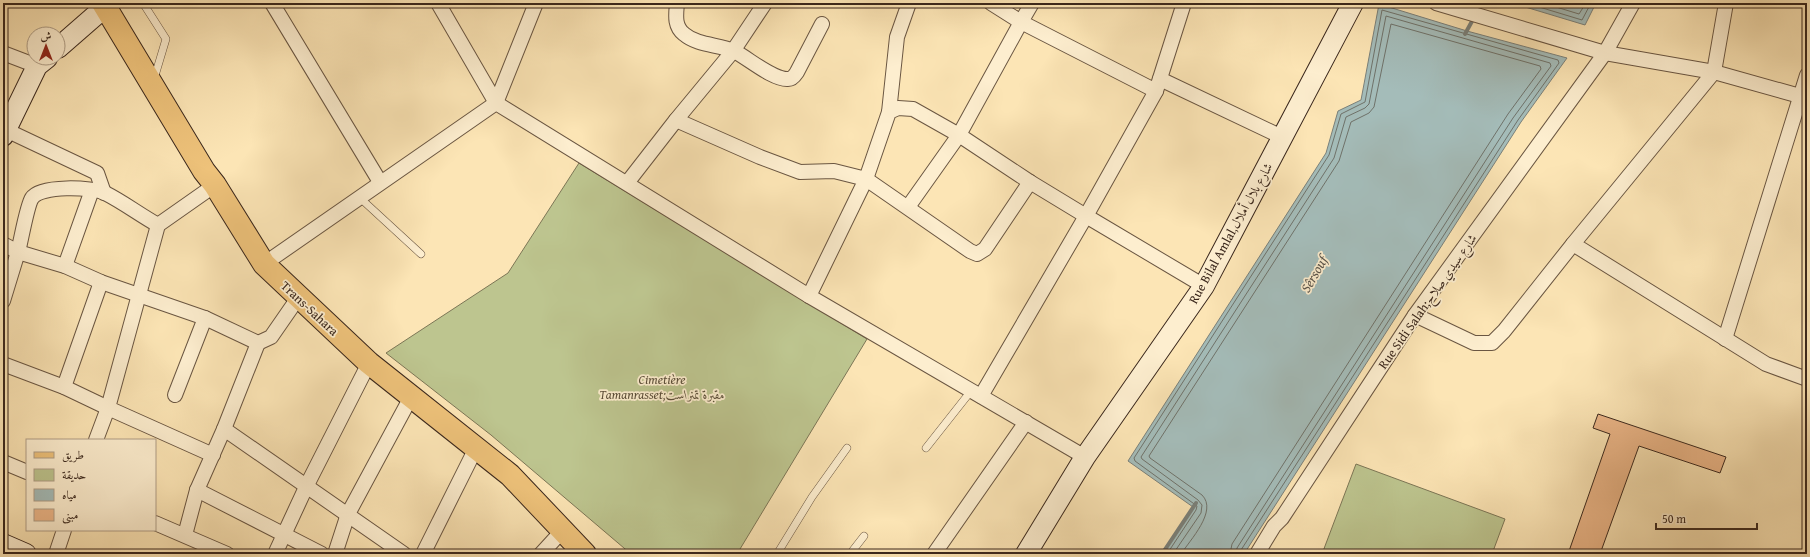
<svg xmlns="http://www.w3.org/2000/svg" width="1810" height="557" viewBox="0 0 1810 557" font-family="'Gentium Book Plus',Amiri,serif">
<rect width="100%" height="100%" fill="#fce5b5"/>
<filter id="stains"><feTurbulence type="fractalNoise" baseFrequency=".005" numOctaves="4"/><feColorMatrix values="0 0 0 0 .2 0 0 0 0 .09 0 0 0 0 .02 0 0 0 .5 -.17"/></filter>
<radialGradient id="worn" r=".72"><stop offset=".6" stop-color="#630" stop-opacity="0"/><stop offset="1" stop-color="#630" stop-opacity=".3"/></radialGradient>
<g fill="#bdc58f" stroke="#7c7656">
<polygon points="579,163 867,339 737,554 631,554 491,435 386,353 508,273"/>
<polygon points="1356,464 1505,519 1492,554 1322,554"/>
</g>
<g fill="#a4bcb9" stroke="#7a807a">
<polygon points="1512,3 1596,3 1585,25"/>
<polygon points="1379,4 1467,31 1567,58 1521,122 1244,554 1162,554 1193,507 1128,461 1326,153 1338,111 1361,100"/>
</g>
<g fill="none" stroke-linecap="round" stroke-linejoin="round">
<g stroke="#6f726a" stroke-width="1">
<polyline points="1526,3 1582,20 1591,3"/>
<polyline points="1543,3 1579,14 1586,3"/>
<polyline points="1167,554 1196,510 1197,506 1135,461 1134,458 1329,155 1341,114 1365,102 1382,10 1558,60 1559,63 1518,120 1241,550 1241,554"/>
<polyline points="1173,554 1201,513 1202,505 1198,500 1142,459 1141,457 1334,158 1346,117 1365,108 1369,104 1386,16 1550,63 1551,66 1513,118 1237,548 1236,554"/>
<path d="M1181 554C1190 540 1218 511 1202 495L1150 458 1149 456 1339 161 1351 122 1369 113 1374 107 1391 24 1540 66 1541 69 1508 114 1232 544 1230 554"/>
</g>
<g stroke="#7a807a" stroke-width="4">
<polyline points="1465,34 1482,3"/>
<polyline points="1162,554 1196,503"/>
</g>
</g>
<polygon fill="#ecb688" stroke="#3a271c" points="1598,414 1726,457 1720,473 1639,446 1600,554 1568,554 1610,434 1593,428"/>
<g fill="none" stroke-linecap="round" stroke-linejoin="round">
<defs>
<g id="lane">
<polyline points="143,3 166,39 154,79"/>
<polyline points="359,197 421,254"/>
<polyline points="926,448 971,391"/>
<polyline points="777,554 812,497 847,448"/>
<polyline points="850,554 864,536"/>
</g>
<g id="street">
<polyline points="272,3 380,182"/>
<polyline points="438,3 496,103 536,3"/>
<path d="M677 3C676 15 674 26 684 34 698 46 718 44 734 51 748 58 773 80 788 79 793 79 795 75 797 72L822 24"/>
<polyline points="991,3 1021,22 959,135 1030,182 1086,216 1156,91 1184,3"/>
<polyline points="1032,3 1021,22 1156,91"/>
<polyline points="1633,3 1605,53 1714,72 1807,98"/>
<polyline points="1726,3 1714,72 1573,244 1766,364 1807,379"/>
<polyline points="3,53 37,66"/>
<polyline points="1160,79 1282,137"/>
<polyline points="889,112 897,37 909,3"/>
<polyline points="676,120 733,51 765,3"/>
<polyline points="6,130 97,173 104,193"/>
<polyline points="627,183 676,120 760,157 800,172 834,171 866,179 970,251 977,254 985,249 1030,182"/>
<path d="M3 244 18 252C21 241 27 205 32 198 40 185 92 187 105 193 123 202 140 215 158 225"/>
<polyline points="264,264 496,103 809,296 1085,457"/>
<polyline points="65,266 92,190"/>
<polyline points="809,296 866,179 889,112 898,108 913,109 959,135 908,207"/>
<polyline points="3,301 18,252 65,266 101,282 205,318 258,343 271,337 298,298"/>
<polyline points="1415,315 1474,343 1492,343 1504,331 1573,244"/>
<polyline points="1725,339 1807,75"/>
<polyline points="3,364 64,387 108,408 96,440"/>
<polyline points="64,387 101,282"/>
<polyline points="175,395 205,318"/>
<polyline points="981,396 1086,216 1204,286"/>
<polyline points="224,429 258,343"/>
<polyline points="213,455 108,408 158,225 215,185"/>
<polyline points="3,462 27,472"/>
<polyline points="197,490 322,554"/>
<polyline points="155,523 227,554"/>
<polyline points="185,535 197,490 224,429 404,554"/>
<polyline points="56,554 64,530"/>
<polyline points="275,554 307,485 369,363"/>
<polyline points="335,554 348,514 411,397"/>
<polyline points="423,554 476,448"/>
<polyline points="541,554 563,530"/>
<polyline points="934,554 1026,422"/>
<polyline points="1257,554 1274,526 1282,518 1415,315 1605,53 1436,3"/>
</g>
<g id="secondary">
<polyline points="58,48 105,7"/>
<polyline points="3,136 37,66 47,58"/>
<polyline points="3,544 26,554"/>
<polyline points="1026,554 1085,457 1204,286 1353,3"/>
</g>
<polyline id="primary" points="103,3 204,171 215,185 264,264 369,363 510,475 585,554"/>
</defs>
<use href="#lane" stroke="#6a5642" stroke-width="8"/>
<use href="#street" stroke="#6a5642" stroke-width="16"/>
<use href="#secondary" stroke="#3a271c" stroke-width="22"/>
<use href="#primary" stroke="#3a271c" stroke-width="24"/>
<use href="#lane" stroke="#fdeecf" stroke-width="7"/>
<use href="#street" stroke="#fdeecf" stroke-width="14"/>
<use href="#secondary" stroke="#fdeecf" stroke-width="20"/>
<use href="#primary" stroke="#eec27a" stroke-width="22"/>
</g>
<g text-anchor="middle" stroke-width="3.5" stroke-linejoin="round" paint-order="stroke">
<g font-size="13" fill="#3a271c" stroke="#fdeecf">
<text transform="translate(1230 233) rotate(-61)" y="5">Rue Bilal Amlal,شارع بلال أملال</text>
<text transform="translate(1427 301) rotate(-55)" y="5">Rue Sidi Salah;شارع سيدي صلاح</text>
<text transform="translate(310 308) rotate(43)" y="5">Trans-Sahara</text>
</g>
<g font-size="13" font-style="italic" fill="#5b4e39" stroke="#fdeecf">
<text x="662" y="384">Cimetière<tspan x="662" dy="15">Tamanrasset;مقبرة تمنراست</tspan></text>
</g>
<g font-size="14" font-style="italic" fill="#5a544b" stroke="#fdeecf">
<text transform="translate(1314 274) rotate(-60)" y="5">Sêrsouf</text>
</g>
</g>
<rect width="1810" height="557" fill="none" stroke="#fce5b5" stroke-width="16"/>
<rect x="4" y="4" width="1802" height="549" fill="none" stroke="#3a271c" stroke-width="2"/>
<rect x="8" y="8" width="1794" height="541" fill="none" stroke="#3a271c"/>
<rect x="26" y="439" width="130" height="92" fill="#fdeecf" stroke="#af9e87"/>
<rect x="34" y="452" width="20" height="6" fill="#eec27a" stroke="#af9e87"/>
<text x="62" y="459" font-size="12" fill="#3a271c">طريق</text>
<rect x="34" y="469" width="20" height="12" fill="#bdc58f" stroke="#af9e87"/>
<text x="62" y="479" font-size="12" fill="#3a271c">حديقة</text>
<rect x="34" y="489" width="20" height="12" fill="#a4bcb9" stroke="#af9e87"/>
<text x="62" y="499" font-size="12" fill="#3a271c">مياه</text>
<rect x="34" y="509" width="20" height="12" fill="#ecb688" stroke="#af9e87"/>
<text x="62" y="519" font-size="12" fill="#3a271c">مبنى</text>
<g transform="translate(46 46)"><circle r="19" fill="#fdeecf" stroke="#af9e87"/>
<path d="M0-3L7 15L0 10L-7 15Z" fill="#8f2418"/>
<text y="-6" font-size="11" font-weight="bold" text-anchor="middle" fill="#3a271c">ش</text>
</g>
<path d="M1656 523v6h101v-6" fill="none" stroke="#3a271c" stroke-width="2"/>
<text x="1662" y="523" font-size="12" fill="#3a271c" stroke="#fdeecf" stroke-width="3" paint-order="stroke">50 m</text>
<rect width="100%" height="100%" filter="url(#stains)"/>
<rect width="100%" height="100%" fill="url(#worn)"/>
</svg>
